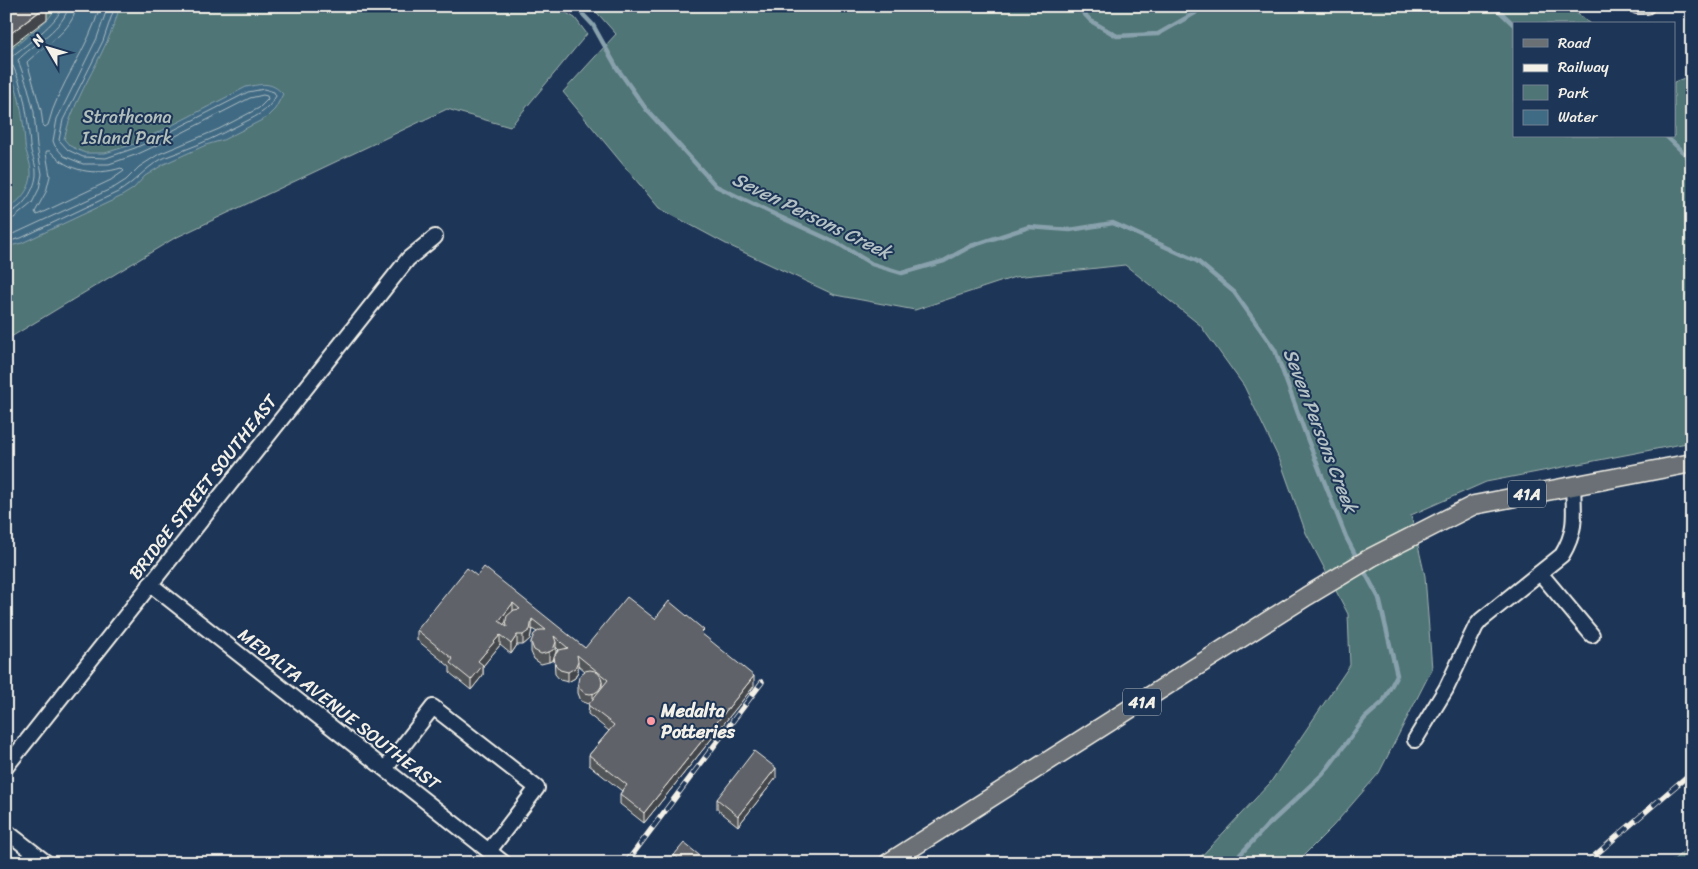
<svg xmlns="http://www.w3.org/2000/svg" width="1698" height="869" viewBox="0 0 1698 869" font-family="Sriracha,sans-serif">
<rect width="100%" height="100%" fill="#1d3557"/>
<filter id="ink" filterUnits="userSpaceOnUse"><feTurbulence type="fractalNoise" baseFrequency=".02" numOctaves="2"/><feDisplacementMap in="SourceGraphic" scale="10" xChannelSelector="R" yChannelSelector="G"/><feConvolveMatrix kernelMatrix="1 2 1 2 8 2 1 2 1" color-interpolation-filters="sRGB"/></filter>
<g filter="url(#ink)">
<g fill="#507576" stroke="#a2b3af">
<polygon points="6,6 411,6 418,8 489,9 504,6 555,6 575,18 587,34 510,127 447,109 173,239 6,340"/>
<polygon points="591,6 1568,6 1590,24 1514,24 1514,136 1674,136 1674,82 1692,75 1692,442 1486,482 1411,515 1425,576 1432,669 1379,773 1333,826 1296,863 1195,863 1270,783 1350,665 1348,614 1306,533 1281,463 1244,386 1200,325 1125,265 1015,277 915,310 835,295 726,244 659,208 563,92 616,34"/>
<polygon points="1692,844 1692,863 1670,863"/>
</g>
<path fill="#406b84" stroke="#88a1ac" d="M58 6H120C108 53 75 92 64 139L70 146 85 153H105L134 144 163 130 246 87C262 84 271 81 283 94L275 109 266 118 223 140 206 145 164 164 145 176 133 189 120 197 22 243 6 247V209C19 203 32 188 31 172 31 163 26 154 25 145 24 127 22 110 17 91 13 79 6 67 6 54L48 19Z"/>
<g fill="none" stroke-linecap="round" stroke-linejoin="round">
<g stroke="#acbbc0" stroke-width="1">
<path d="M76 6C75 30 42 47 27 62L41 110 43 125 45 127 48 125C58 84 89 49 100 6"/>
<path d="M6 58 11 57C24 46 60 22 62 6"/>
<path d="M6 63 13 66C25 92 28 118 30 146 31 154 36 163 36 172 37 187 22 212 6 213"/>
<path d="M47 151H50C68 172 95 176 121 168L124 171 111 180 37 215 35 212 46 192 50 176 46 153Z"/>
<path d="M6 220 14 218 32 203 39 189 42 174 37 146 34 112 28 88 18 60C31 46 67 26 68 6"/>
<polyline points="6,236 18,232 115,187 126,180 139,167 159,154 219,129 259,108 268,99 267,96 263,95 250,98 168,140 138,154 109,164 83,164 64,156 55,146 53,141 57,119 97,38 108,6"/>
<path d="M6 242 21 238 118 192C134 183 144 169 160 160 167 156 175 154 182 151 201 144 219 135 237 126 254 117 267 113 276 96L274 92 264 89 248 92 166 134 135 148 106 158 83 157 68 150 59 140 63 120 103 41 115 6"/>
</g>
<g stroke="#88a1ac" stroke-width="4.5">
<polyline points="575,6 593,25 617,68 646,109 716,186 778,216 839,244 872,264 902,273 944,261 971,246 1029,227 1070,230 1113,223 1197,261 1234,292 1275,350 1307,438 1346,537 1358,560"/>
<polyline points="1077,6 1091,21 1117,36 1158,34 1195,13 1201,6"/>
<polyline points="1494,6 1514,25"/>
<polyline points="1666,136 1692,161"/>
<polyline points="1232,863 1266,827 1323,774 1365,718 1383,702 1397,675 1379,598 1362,567"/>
</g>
<defs>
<g id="minor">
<polyline points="1637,6 1647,6"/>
<polyline points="1540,573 1592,635"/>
<polyline points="150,584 504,863"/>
<path d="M1415 740 1446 689 1476 626 1481 620 1562 555C1577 530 1574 514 1573 485"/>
<polyline points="6,767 408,259 435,237"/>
<polyline points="385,769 433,707 537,788 489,851"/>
<polyline points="6,831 47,863"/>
</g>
<polyline id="major" points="888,863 1307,596 1372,557 1474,505 1692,463"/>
</defs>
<use href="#minor" stroke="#f4f1e8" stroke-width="18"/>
<use href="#major" stroke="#f4f1e8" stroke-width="21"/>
<use href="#minor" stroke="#1d3557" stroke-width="14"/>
<use href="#major" stroke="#6a7074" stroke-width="18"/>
<defs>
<g id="rail">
<polyline points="626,863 762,682"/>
<polyline points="1586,863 1692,772"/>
</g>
</defs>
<use href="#rail" stroke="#f4f1e8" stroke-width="5.5"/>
<use href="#rail" stroke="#1d3557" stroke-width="4" stroke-dasharray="11" stroke-linecap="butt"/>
</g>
<g fill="#515459" stroke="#f4f1e8">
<polygon points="477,576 585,648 655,619 704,636 754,686 644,823 620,804 620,794 622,791 589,765 589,755 609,731 588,714 589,704 581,701 578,693 578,683 585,671 578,665 578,671 575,678 568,682 560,680 555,674 554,656 559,650 556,647 556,652 553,660 549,662 541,664 534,659 531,652 531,642 537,632 532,629 530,639 523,645 517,645 511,654 500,645 483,666 483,675 471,690 450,673 450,667 417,640 417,630"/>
<polygon points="776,778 738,826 717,809 717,799"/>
<polygon points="674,855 709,863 674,863"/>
</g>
<g fill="#424549" stroke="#f4f1e8">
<polygon points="47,6 47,19 6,50 6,37"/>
<polygon points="513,603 513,613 499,630 499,621"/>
<polygon points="532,619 532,629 530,639 523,645 523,635"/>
<polygon points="500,635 500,645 483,666 483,675 471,690 471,680 478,661"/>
<polygon points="517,635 517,645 511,654 511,644"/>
<polygon points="556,642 556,652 553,660 549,662 549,652"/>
<polygon points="578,661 578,671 575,678 568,682 568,672"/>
<polygon points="754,676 754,686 644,823 644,813"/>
<polygon points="602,682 602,692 593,704 593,694"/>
<polygon points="776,768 776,778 738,826 738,816"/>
</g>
<g fill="#5e6268" stroke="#f4f1e8" fill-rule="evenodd">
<polygon points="6,6 46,6 6,37"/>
<path d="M484 567 585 648 627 597 655 619 669 601 704 630 701 633 754 676 644 813 620 794 627 785 589 755 614 725 588 705 608 680 577 655 578 661 575 668 568 672 560 670 555 664 554 656 559 650 568 648 554 636 556 642 553 650 549 652 541 654 534 650 531 642 534 634 540 630H546L532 619 530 630 523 635H517L511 644 500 635 478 661 483 665 471 680 450 663 453 659 417 630 467 568 477 576ZM513 603 520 609 514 610 507 616 506 620 507 627 499 621Z"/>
<circle cx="590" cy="682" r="12"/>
<polygon points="754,751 776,768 738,816 717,799"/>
<polygon points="684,843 709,863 684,863 674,855"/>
</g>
</g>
<circle fill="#ff9aa2" stroke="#1d3557" stroke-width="2" cx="651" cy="721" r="5"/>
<g text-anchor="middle" stroke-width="4" stroke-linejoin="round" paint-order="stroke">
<g fill="#1d3557" stroke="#b4b9bc" stroke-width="1">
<rect x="1508" y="480.5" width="38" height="27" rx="4"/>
<rect x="1123" y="688.5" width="38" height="27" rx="4"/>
</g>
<g font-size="16" font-weight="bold" fill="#f4f1e8">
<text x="1527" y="500">41A</text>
<text x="1142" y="708">41A</text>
</g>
<g font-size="18" fill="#b2bfba" stroke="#1d3557">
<text x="127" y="123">Strathcona<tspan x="127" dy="21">Island Park</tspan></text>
</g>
<g font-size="18" fill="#f4f1e8" stroke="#1d3557">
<text transform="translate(203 487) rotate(-52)" y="6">BRIDGE STREET SOUTHEAST</text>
<text transform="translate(339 709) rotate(38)" y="6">MEDALTA AVENUE SOUTHEAST</text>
</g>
<g font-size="18" font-weight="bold" fill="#f4f1e8" stroke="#1d3557" text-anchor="start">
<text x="661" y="717">Medalta<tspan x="661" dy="21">Potteries</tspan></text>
</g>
<g font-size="19" font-style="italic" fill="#b5c2c5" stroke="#1d3557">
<text transform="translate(812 215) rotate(26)" y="7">Seven Persons Creek</text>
<text transform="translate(1321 430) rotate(69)" y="7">Seven Persons Creek</text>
</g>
</g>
<rect width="1698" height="869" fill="none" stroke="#1d3557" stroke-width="25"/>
<rect x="12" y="12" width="1673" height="844" fill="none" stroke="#f4f1e8" stroke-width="2" filter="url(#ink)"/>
<rect x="1513" y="22" width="162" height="115" fill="#1d3557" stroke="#738091"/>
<rect x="1523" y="39" width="25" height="8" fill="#6a7074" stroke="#738091"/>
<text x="1558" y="48" font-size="15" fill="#f4f1e8">Road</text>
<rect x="1523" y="64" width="25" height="8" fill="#f4f1e8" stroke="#738091"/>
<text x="1558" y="72" font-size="15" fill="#f4f1e8">Railway</text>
<rect x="1523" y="85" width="25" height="15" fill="#507576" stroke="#738091"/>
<text x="1558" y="98" font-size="15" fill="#f4f1e8">Park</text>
<rect x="1523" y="110" width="25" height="15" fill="#406b84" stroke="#738091"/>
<text x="1558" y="122" font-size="15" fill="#f4f1e8">Water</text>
<g transform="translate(48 48) rotate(308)" stroke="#1d3557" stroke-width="4" paint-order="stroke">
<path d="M0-4L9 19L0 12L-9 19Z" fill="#f4f1e8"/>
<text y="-8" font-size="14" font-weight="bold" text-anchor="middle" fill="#f4f1e8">N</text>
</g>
</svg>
